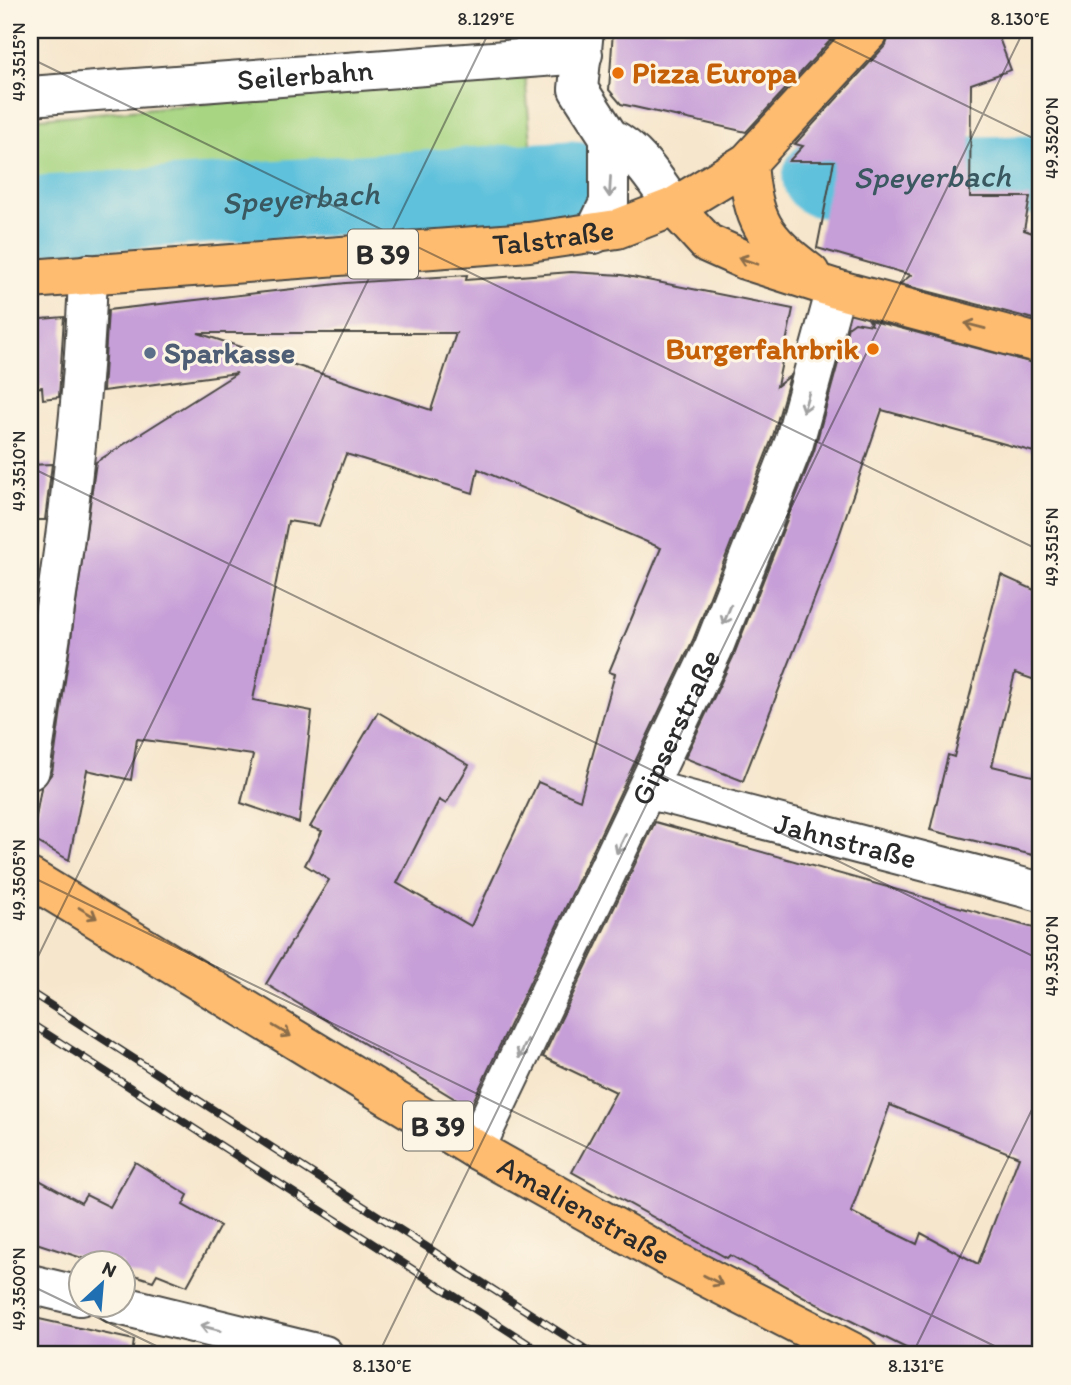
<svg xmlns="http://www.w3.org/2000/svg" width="1071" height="1385" viewBox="0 0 1071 1385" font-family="Itim,sans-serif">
<rect width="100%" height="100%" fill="#fcf5e5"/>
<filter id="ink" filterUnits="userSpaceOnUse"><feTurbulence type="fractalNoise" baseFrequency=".0143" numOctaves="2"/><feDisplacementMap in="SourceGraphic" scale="14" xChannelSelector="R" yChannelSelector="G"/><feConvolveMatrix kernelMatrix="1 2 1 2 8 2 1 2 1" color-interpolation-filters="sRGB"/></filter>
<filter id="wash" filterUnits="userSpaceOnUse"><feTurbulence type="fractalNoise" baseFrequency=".00686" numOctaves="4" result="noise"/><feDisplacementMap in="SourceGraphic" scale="28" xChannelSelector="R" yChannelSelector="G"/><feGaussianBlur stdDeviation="1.57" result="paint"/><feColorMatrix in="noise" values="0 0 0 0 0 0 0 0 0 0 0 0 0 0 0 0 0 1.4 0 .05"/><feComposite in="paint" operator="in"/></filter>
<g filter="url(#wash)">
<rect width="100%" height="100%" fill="#f6e6cc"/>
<polygon fill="#a7d582" stroke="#698056" stroke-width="2" points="525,75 533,166 30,200 30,119"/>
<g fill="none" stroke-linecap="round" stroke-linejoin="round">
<g stroke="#5ec1dc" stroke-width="79">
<path id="s1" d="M822 178 1041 175"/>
<path id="s2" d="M30 216 572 180"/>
</g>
</g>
<g id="blocks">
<g fill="#c69ed8" fill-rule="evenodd">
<polygon points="613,30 840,30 746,132 621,104 609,90"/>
<polygon points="891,30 996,30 1011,70 971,84 970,197 1030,197 1024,230 1041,236 1041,321 900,284 911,275 817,248 834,161 789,161 803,146 795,144 886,45"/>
<path d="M571 272 622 275 793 309 777 386 790 376 773 436 693 640 470 1108 266 984 329 880 305 865 322 831 310 827 378 712 469 765 446 804 439 800 397 883 471 926 538 782 580 800 615 674 609 672 661 548 478 469 473 493 346 454 319 526 288 521 253 700 312 711 299 823 241 803 253 755 137 739 131 780 87 770 69 860 32 839 41 788 52 773 96 462 237 373 103 391 108 310 346 283 467 275 466 280ZM198 333H456L431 410Z"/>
<polygon points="64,317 59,397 43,399 42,387 30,388 30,320"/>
<polygon points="869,320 1041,365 1041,454 882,410 839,536 743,781 685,758 733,657 814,451 848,327 855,322 872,325"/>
<polygon points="52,464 45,520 30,520 30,465"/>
<polygon points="1001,575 1041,593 1041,682 1015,673 992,766 1041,778 1041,857 930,830 948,755 954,757"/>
<path d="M655 822 1041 930V1337L1035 1355H920L817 1304 730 1255 727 1258 572 1172 616 1092 543 1057ZM890 1105 1019 1157 978 1264 921 1233 917 1244 851 1212Z"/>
<polygon points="135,1162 188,1195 183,1205 220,1226 187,1286 157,1274 153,1281 122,1271 122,1263 97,1263 30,1241 30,1175 81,1203 86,1195 110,1207"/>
<polygon points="30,1317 134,1340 132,1355 30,1355"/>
</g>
</g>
</g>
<g filter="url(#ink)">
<use href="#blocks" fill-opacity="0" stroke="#494743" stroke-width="2"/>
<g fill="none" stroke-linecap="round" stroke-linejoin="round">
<defs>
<g id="minor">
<polyline points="584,30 578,89 609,137 609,203 594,234"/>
<path id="s3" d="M30 96 583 54"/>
<path d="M609 137C639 152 656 181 674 207"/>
<path d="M30 770C56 606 83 440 88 274"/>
<path id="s4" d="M647 789 1041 892"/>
<path id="s5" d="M475 1149 713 649 794 443 836 289"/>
<polyline points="30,1284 80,1296"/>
<polyline points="115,1304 324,1355"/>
</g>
<g id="major">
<path d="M748 162C752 221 763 238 810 273"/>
<polyline points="674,207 707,243 745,260 836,289 1041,344"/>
<path id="s6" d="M30 279 529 242 617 229 674 207 748 162 870 30"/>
<path id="s7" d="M30 878 475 1149 675 1261 858 1355"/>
</g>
</defs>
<use href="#minor" stroke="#494743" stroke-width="42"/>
<use href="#major" stroke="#494743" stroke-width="42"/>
<use href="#minor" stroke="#fff" stroke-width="38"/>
<use href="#major" stroke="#febc70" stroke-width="38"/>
<defs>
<g id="rail">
<polyline points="30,992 595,1355"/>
<polyline points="30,1023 546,1355"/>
</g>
</defs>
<use href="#rail" stroke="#2b2b2b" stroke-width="8"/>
<use href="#rail" stroke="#fcf5e5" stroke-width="5" stroke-dasharray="16" stroke-linecap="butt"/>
</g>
<defs><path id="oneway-shaft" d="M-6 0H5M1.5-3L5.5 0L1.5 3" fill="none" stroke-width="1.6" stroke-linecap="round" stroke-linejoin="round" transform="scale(1.75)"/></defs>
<g stroke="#a0a0a0">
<use href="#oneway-shaft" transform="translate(610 187) rotate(93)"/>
<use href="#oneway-shaft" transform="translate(806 402) rotate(107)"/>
<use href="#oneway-shaft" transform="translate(727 615) rotate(112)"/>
<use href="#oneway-shaft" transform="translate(621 844) rotate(116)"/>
<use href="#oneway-shaft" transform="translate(523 1049) rotate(116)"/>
<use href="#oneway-shaft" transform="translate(210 1328) rotate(-166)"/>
</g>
<g stroke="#8a6c4a">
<use href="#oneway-shaft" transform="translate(748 261) rotate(-161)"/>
<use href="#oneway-shaft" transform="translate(975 326) rotate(-165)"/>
<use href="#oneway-shaft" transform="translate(88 913) rotate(31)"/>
<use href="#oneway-shaft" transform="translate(282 1031) rotate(31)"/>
<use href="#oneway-shaft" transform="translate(713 1280) rotate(27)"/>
</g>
</g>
<path fill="none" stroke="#2b2b2b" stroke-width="2" stroke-opacity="0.45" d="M811 30 1041 142M30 58 1041 551M30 467 1041 960M30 876 1013 1355M30 973 490 30M30 1285 175 1355M378 1355 1024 30M912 1355 1041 1091"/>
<g fill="#e8710a" stroke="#fcf5e5" stroke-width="2.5">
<circle cx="618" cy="73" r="7"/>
<circle cx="873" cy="349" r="7"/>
</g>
<circle fill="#5c6f8a" stroke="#fcf5e5" stroke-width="2.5" cx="150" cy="353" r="7"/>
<g text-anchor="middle" stroke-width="6" stroke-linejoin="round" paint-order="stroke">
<g fill="#fcf5e5" stroke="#6a6863" stroke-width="2">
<rect x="348" y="229.5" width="70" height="49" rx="5"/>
<rect x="403" y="1101.5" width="70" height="49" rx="5"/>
</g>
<g font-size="28" font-weight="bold" fill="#2b2b2b">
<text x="383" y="264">B 39</text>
<text x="438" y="1136">B 39</text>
</g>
<g font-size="30" font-weight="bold" fill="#c56008" stroke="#fcf5e5" text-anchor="start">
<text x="632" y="83">Pizza Europa</text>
<text x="859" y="359" text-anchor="end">Burgerfahrbrik</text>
</g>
<g font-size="30" fill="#2b2b2b" stroke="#fcf5e5">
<text dy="10" stroke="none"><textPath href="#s3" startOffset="276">Seilerbahn</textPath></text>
<text dy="10" stroke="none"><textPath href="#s6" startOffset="525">Talstraße</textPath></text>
<text dy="10" stroke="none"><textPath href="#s5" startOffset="467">Gipserstraße</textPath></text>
<text dy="10" stroke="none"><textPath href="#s4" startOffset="205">Jahnstraße</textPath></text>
<text dy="10" stroke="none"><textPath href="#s7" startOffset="646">Amalienstraße</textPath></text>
</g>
<g font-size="30" font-weight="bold" fill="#4e5e75" stroke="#fcf5e5" text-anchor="start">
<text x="164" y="363">Sparkasse</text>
</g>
<g font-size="32" font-style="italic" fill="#3a5860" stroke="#fcf5e5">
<text dy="11" stroke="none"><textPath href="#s1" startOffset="110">Speyerbach</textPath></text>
<text dy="11" stroke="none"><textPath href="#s2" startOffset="271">Speyerbach</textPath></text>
</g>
</g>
<rect width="1071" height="1385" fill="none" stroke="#fcf5e5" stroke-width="77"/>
<g transform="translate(102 1284) rotate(26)"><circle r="33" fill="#fcf5e5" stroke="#a8a49b" stroke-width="2"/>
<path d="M0-5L12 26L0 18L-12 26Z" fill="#1f6fb2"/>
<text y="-10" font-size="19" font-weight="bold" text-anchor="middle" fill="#2b2b2b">N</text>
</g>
<rect x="38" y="38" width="994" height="1308" fill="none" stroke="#2b2b2b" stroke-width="2.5"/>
<g font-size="18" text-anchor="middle" fill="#2b2b2b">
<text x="486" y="25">8.129°E</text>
<text x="1020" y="25">8.130°E</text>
<text transform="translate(19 62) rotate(-90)" y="6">49.3515°N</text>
<text transform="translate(1052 138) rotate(-90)" y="6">49.3520°N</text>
<text transform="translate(19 471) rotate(-90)" y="6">49.3510°N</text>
<text transform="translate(1052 547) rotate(-90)" y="6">49.3515°N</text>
<text transform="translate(19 880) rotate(-90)" y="6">49.3505°N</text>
<text transform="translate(1052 956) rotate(-90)" y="6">49.3510°N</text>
<text transform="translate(19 1289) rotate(-90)" y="6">49.3500°N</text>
<text x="382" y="1372">8.130°E</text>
<text x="916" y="1372">8.131°E</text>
</g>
</svg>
